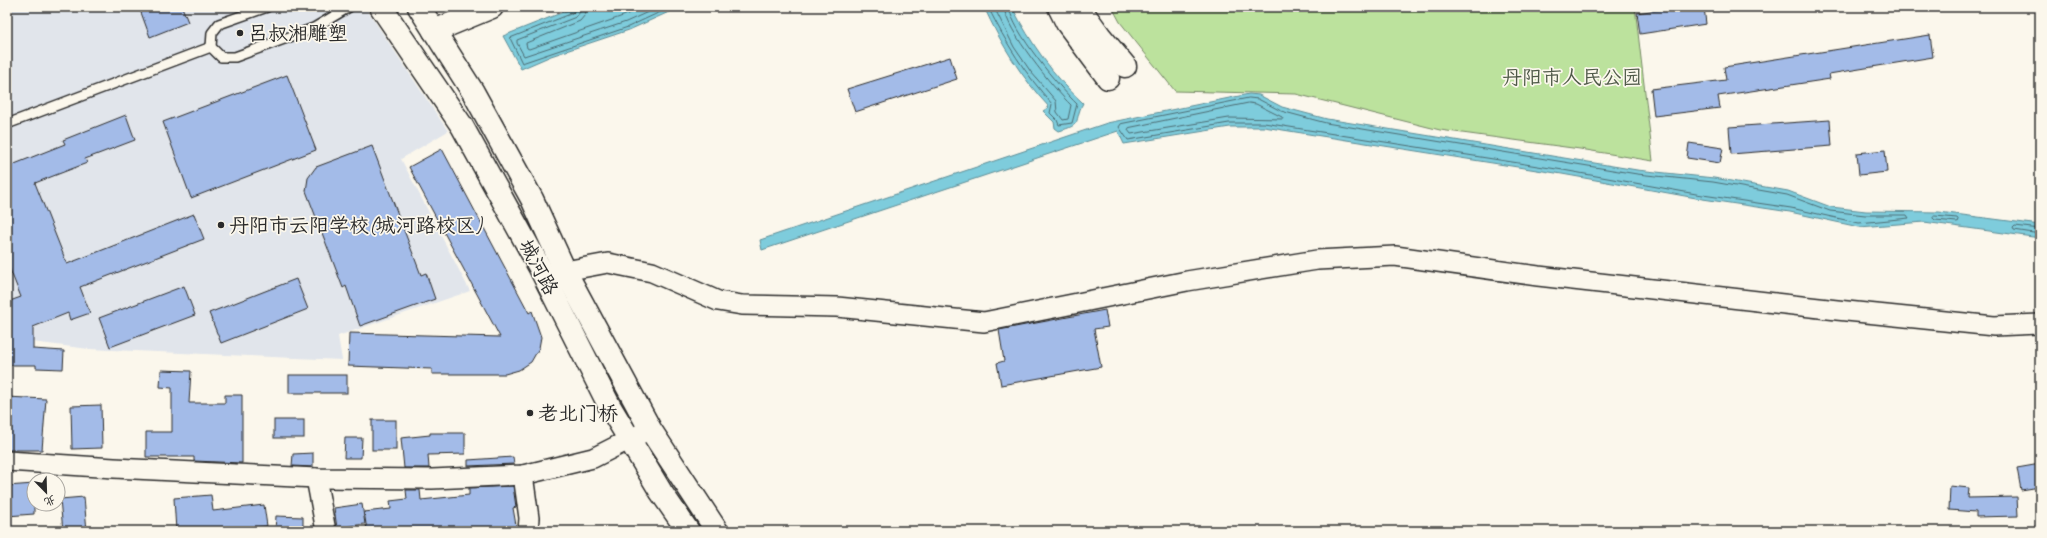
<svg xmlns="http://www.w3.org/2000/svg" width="2047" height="538" viewBox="0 0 2047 538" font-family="Caveat,'LXGW WenKai TC',sans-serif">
<rect width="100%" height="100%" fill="#fbf7ec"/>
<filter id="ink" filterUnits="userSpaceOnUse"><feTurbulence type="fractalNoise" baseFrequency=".025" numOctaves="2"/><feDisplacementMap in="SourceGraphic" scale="8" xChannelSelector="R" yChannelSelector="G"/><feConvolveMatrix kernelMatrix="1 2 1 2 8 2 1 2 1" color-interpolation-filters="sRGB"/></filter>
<g filter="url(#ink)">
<polygon fill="#e1e5eb" points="7,7 365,7 448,131 401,159 470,291 338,336 342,360 89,349 7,339"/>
<polygon fill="#bce29d" stroke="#748664" points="1112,7 1635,7 1653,161 1580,149 1440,130 1296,94 1175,91 1120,22"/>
<g fill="#7eccdc" stroke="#5d8c95">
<polygon points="576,7 680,7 629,30 551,56 521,69 503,36"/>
<path d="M984 7H1012C1031 43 1053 76 1083 103 1073 122 1084 124 1059 131L1055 128 1054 122 1043 111 1049 107C1021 77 1001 44 984 7Z"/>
<polygon points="1249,94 1259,95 1282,107 1327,119 1637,170 1714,178 1788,191 1831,207 1866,211 1939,212 2040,225 2040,238 1924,222 1859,227 1790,212 1696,198 1562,174 1264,127 1230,127 1124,144 1118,131 762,250 760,240 1107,123"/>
</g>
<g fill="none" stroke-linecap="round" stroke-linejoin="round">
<g stroke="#4c6b72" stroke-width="1">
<polyline points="576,7 573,13 510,38 522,63 628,27 671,7"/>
<polyline points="581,7 580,12 576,17 517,40 517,43 524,56 626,22 659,7"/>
<polyline points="587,7 585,15 580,21 526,43 527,48 529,49 623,16 644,7"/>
<path d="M988 7C1007 45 1024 72 1052 104L1050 113 1057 120 1059 125 1072 123 1077 104C1059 87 1012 31 1009 7"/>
<path d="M994 7 1014 47 1031 72 1056 101 1057 112 1063 120 1068 119 1071 105C1054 89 1005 29 1004 7"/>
<polygon points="1249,98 1258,99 1281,111 1326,123 1637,174 1713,182 1787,195 1830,211 1865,215 1907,215 1909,218 1859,223 1791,208 1696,194 1563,170 1264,123 1229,123 1128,140 1119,127 1121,124"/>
<polygon points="1249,103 1256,104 1282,117 1283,119 1229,118 1131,134 1128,130 1129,128"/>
<polygon points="1935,216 1957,218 1959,221 1957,222 1935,220 1933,218"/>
<polyline points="2040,229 2015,226 2013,228 2014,230 2040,234"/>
</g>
</g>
<g fill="#a3bbe8" stroke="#2b2b2b">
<polygon points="139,7 182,7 188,22 150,37"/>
<polygon points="1677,7 1704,7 1706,24 1640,34 1637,13"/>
<polygon points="1930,35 1933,57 1829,74 1830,79 1718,96 1720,108 1654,116 1651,89 1726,80 1724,67"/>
<polygon points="950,57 957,79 855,112 847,89"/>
<polygon points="287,75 316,150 191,198 163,122"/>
<polygon points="126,115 135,140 85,159 87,163 35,183 67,264 194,214 204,239 80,287 90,313 70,320 68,313 33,327 33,349 64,351 63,369 36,368 36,365 9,365 7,302 21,297 7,262 7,167 65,144 63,140"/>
<polygon points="1830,120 1832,146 1731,154 1729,127"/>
<polygon points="1689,143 1723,148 1720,163 1687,158"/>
<polygon points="372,146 421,275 426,273 435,299 360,326 346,286 343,288 306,191 308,178 316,167"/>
<polygon points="442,149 529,313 532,311 541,337 539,348 531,362 519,370 505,374 432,374 432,369 348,366 349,333 500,337 409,167"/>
<polygon points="1885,150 1887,172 1859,175 1857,153"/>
<polygon points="296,279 308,309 221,343 209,313"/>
<polygon points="184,286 195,315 110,347 99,318"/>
<polygon points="1105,310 1108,327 1094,329 1101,367 1001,385 997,363 1004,361 999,330"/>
<polygon points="161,370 191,371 189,403 225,403 225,395 242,395 242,463 194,461 194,457 146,457 146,432 172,432 172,388 160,387"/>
<rect x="289" y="375" width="58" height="18"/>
<polygon points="7,397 46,399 42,450 7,450"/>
<polygon points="101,405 102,448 72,449 71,406"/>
<rect x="274" y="420" width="30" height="18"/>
<rect x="372" y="420" width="24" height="30"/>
<polygon points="430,433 465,433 465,454 428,455 429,468 404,468 401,438 430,435"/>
<polygon points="345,438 362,438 361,458 344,458"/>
<polygon points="313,453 313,467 292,466 293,454"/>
<polygon points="513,457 514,464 468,466 468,460"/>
<polygon points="2040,464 2040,487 2021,490 2017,468"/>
<polygon points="34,484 34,514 7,516 7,486"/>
<polygon points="513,486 516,507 513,508 517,531 381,531 381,528 367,530 364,512 391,509 390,501 407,499 406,490 420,490 421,500 469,495 469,488"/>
<polygon points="1950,486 1969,488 1968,498 2017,497 2018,516 1976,517 1976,512 1949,510"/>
<polygon points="211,495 213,511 264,505 267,526 226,531 176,531 174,498"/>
<polygon points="84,497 87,531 63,531 60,499"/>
<polygon points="362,504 365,524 337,528 334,508"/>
<polygon points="276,516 303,517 303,531 275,531"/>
</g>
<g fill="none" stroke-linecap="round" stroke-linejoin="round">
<defs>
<g id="service">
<polyline points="267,7 219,24 212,33 211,47 221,57 235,57 314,28 349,7"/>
<polyline points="7,124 211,47"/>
</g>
<g id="minor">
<polyline points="565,271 608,263 652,272 718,301 742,305 837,307 984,322 1187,281 1317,260 1395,256 1538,276 1837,310 1994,326 2040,324"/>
<polyline points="7,461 114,468 316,478 432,479 523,475 593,458 650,429"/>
<polyline points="523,475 529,518 528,531"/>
<polyline points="316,478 326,531"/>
</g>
<g id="tertiary">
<polyline points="1059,7 1067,23 1108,78"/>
<polyline points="1079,7 1100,36 1125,66"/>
<polyline points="434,31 492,7"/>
</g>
<g id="secondary">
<polyline points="381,7 462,126 539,266 610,407 661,492 688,531"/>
<polyline points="419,7 473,92 532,199 565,271 650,429 717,531"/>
</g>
</defs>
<use href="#service" stroke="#2b2b2b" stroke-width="12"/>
<use href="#minor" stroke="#2b2b2b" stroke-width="22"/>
<use href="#tertiary" stroke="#2b2b2b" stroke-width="25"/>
<use href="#secondary" stroke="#2b2b2b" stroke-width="25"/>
<use href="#service" stroke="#fbf7ec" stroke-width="9"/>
<use href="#minor" stroke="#fbf7ec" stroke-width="19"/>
<use href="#tertiary" stroke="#fbf7ec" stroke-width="22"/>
<use href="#secondary" stroke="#fbf7ec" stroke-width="22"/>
</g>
</g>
<g fill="#2b2b2b" stroke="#fbf7ec" stroke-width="1.5">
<circle cx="240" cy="33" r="4"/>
<circle cx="221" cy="225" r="4"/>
<circle cx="530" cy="413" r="4"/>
</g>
<g text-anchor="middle" stroke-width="3.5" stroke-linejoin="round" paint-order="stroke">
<g font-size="20" fill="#2b2b2b" stroke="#fbf7ec" text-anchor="start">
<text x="248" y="40">吕叔湘雕塑</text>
<text x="229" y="232">丹阳市云阳学校(城河路校区)</text>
<text x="538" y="420">老北门桥</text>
</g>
<g font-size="20" fill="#4f5948" stroke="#fbf7ec">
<text x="1572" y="84">丹阳市人民公园</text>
</g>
<g font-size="20" fill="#2b2b2b" stroke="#fbf7ec">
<text transform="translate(539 267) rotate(62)" y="7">城河路</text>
</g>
</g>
<rect width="2047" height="538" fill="none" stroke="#fbf7ec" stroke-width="24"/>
<rect x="12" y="12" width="2023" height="514" fill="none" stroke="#2b2b2b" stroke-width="1.5" filter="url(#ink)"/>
<g transform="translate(46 492) rotate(157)"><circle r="19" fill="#fbf7ec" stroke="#a8a59f"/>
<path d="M0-3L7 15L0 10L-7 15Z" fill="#2b2b2b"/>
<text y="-6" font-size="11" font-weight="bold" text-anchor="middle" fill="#2b2b2b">北</text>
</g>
</svg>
